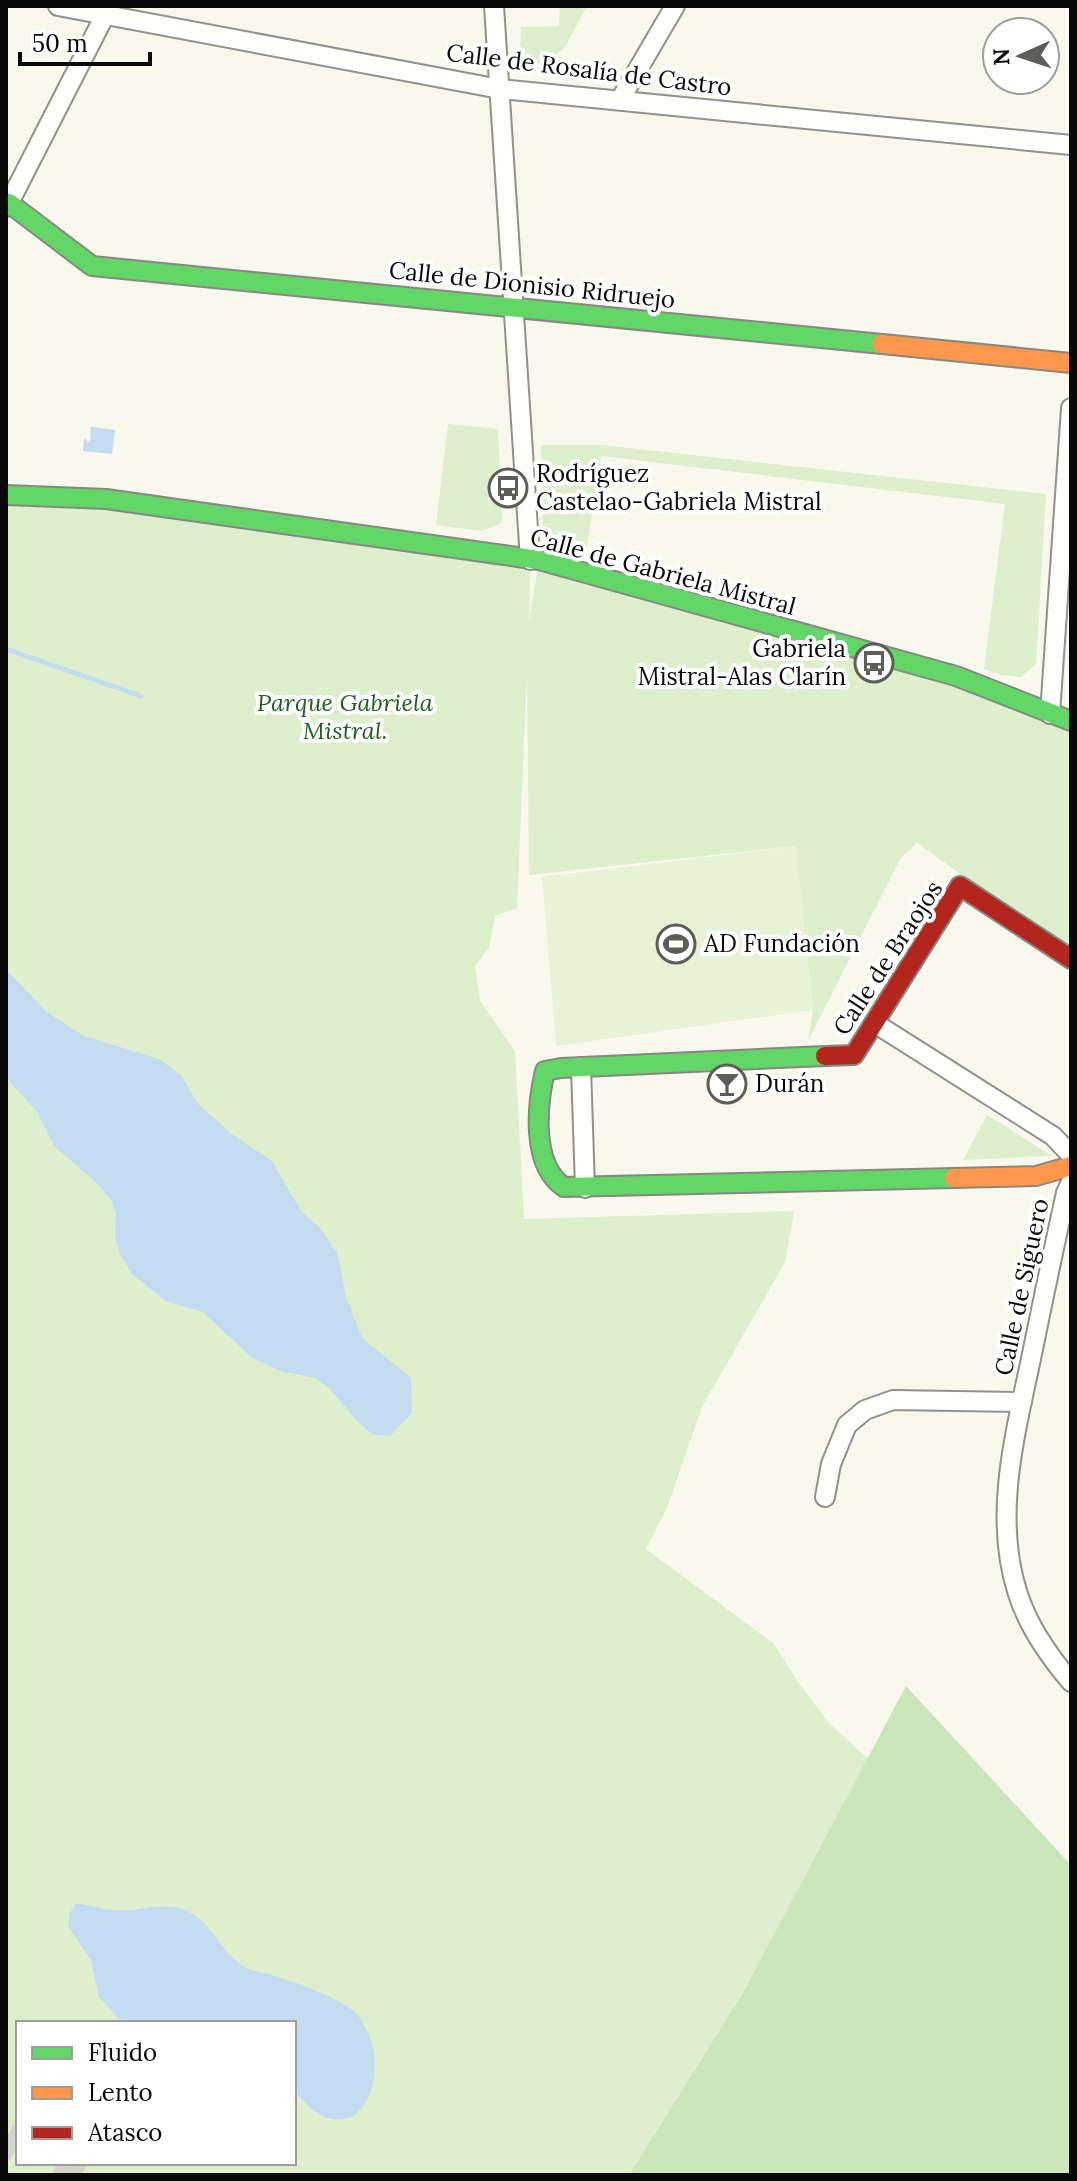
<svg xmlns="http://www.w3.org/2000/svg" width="1077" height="2181" viewBox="0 0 1077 2181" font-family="Lora,serif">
<rect width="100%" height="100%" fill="#f9f8ed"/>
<g fill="#ddefcd" fill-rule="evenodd">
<polygon points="560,6 587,6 565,47 548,63 527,65 520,52 521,27 559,26"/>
<polygon points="448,424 498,429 502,523 482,531 436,525"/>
<polygon points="541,445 602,445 1046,494 1036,664 1021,677 1002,675 984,669 1005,504 601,456 585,559 543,547"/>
<path d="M6 495 530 560 529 623 539 560 1050 714 1071 732V953L917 843 900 859 808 1041 813 1010 795 846 529 875 527 674 517 908 495 916 489 948 475 966 480 1001 515 1051 524 1219 794 1211 785 1262 702 1407 667 1508 646 1549 774 1644 798 1682 828 1722 869 1760 744 1991 629 2175H6ZM18 2023H294V2163H18Z"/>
<polygon points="987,1115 1052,1156 963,1160"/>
</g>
<polygon fill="#cce6bc" points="906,1686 1071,1865 1071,2175 629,2175 744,1991"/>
<polygon fill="#e8f2d7" points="796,846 813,1010 556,1046 542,877"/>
<g fill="#c4dbf2">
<polygon points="91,427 115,430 112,454 83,451 84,438 90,443"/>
<polygon points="6,970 47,1012 84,1036 159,1059 181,1075 198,1104 233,1135 272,1161 301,1211 320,1228 337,1252 346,1297 362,1338 411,1378 412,1413 390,1436 373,1435 358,1422 329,1388 315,1378 280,1371 251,1357 203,1312 166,1301 132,1274 120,1254 115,1236 116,1214 111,1200 95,1181 55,1147 37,1112 6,1077"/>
<path d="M76 1904C88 1904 99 1909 111 1910 133 1913 156 1903 178 1908 211 1914 220 1958 251 1970 258 1973 267 1973 274 1976 294 1981 344 2000 357 2014 361 2019 366 2029 369 2035 382 2062 374 2126 332 2119 317 2117 304 2101 294 2091V2023H123L99 1997 91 1960 69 1928V1914Z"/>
</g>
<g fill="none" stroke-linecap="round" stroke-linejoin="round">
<polyline stroke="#c4dbf2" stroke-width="5" points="6,649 141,696"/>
<g stroke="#d5d4cb" stroke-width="34" stroke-dasharray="34 17" stroke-linecap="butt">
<polyline points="6,2139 18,2145"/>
<polyline points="57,2163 82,2175"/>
</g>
<defs>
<g id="street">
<polyline points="58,6 500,89 1071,145"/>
<polyline points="494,6 530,560"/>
<polyline points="620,100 675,6"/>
<polyline points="9,203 105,15"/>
<polyline points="1050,714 1071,408"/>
<polyline points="876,1024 1053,1136 1071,1155"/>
<polyline points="581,1067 585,1188"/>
<path d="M1071 1182 1066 1193C1054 1247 1043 1300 1032 1354 1016 1431 992 1516 1018 1594 1028 1626 1049 1656 1071 1682"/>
<polyline points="825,1497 831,1464 847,1425 865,1410 893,1400 1022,1402"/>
</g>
<g id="fast">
<polyline points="6,207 9,203 92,266 882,344"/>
<polyline points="6,495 106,499 539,560 956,676 1071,721"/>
<path d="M825 1056 561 1068 545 1071C537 1105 531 1165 564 1187L954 1178"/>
</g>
<g id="slow">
<polyline points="882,344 1071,363"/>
<polyline points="954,1178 1036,1176 1071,1166"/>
</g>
<polyline id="jam" points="825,1056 854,1055 960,886 1071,959"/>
</defs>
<use href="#street" stroke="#92918c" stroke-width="22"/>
<use href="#fast" stroke="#888883" stroke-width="22"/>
<use href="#slow" stroke="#888883" stroke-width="22"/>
<use href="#jam" stroke="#888883" stroke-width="22"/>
<use href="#street" stroke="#fefefc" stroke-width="18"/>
<use href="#fast" stroke="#63d668" stroke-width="18"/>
<use href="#slow" stroke="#ff974d" stroke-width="18"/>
<use href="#jam" stroke="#b3261e" stroke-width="18"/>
</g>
<defs>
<symbol id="bus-ring" viewBox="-11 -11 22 22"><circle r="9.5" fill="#fff" stroke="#5e5d59" stroke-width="1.5"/><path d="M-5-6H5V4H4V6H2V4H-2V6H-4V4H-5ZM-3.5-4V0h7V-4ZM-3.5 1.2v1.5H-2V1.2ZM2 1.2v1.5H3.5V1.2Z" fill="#5e5d59"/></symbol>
<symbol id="stadium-ring" viewBox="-11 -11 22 22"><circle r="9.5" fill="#fff" stroke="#5e5d59" stroke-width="1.5"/><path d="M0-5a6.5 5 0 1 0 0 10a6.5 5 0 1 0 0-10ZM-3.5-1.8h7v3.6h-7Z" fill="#5e5d59"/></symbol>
<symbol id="bar-ring" viewBox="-11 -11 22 22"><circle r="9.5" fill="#fff" stroke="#5e5d59" stroke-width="1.5"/><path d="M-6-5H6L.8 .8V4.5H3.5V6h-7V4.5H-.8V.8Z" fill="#5e5d59"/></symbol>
</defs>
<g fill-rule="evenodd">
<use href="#bus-ring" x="486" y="466" width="44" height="44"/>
<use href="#bus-ring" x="852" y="641" width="44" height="44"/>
<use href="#stadium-ring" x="654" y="922" width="44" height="44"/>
<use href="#bar-ring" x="705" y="1062" width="44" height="44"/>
</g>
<g text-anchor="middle" stroke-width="8" stroke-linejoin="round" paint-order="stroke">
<g font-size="24" fill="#0a0a0a" stroke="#fff">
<text transform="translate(589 70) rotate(7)" y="8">Calle de Rosalía de Castro</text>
<text transform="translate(532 285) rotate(6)" y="8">Calle de Dionisio Ridruejo</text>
<text transform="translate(663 572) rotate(15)" y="8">Calle de Gabriela Mistral</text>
<text transform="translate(888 958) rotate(-57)" y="8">Calle de Braojos</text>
<text transform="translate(1022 1287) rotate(-78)" y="8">Calle de Siguero</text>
</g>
<g font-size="24" fill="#0a0a0a" stroke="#fff" text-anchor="start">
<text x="536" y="482">Rodríguez<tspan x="536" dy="28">Castelao-Gabriela Mistral</tspan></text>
<text x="846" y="657" text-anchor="end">Gabriela<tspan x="846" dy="28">Mistral-Alas Clarín</tspan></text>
<text x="704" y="952">AD Fundación</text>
<text x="755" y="1092">Durán</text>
</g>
<g font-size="24" font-style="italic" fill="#215f1d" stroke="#fff">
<text x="345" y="711">Parque Gabriela<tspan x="345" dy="28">Mistral.</tspan></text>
</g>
</g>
<rect width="1077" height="2181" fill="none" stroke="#0a0a0a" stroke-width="16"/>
<rect x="16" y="2021" width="280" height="144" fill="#ffffff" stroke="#9d9d9d" stroke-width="2"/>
<rect x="32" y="2047" width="40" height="12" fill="#63d668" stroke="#9d9d9d" stroke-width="2"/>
<text x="88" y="2061" font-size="24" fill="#0a0a0a">Fluido</text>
<rect x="32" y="2087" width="40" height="12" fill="#ff974d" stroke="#9d9d9d" stroke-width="2"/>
<text x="88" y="2101" font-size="24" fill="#0a0a0a">Lento</text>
<rect x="32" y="2127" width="40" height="12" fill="#b3261e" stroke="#9d9d9d" stroke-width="2"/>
<text x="88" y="2141" font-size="24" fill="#0a0a0a">Atasco</text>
<g transform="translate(1021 56) rotate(267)"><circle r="38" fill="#ffffff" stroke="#9d9d9d" stroke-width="2"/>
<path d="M0-6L14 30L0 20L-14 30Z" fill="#5e5d59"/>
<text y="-12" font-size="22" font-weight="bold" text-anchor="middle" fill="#0a0a0a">N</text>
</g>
<path d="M20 52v12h130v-12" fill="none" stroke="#0a0a0a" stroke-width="4"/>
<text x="32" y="52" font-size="24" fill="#0a0a0a" stroke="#ffffff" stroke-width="6" paint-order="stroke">50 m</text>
</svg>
